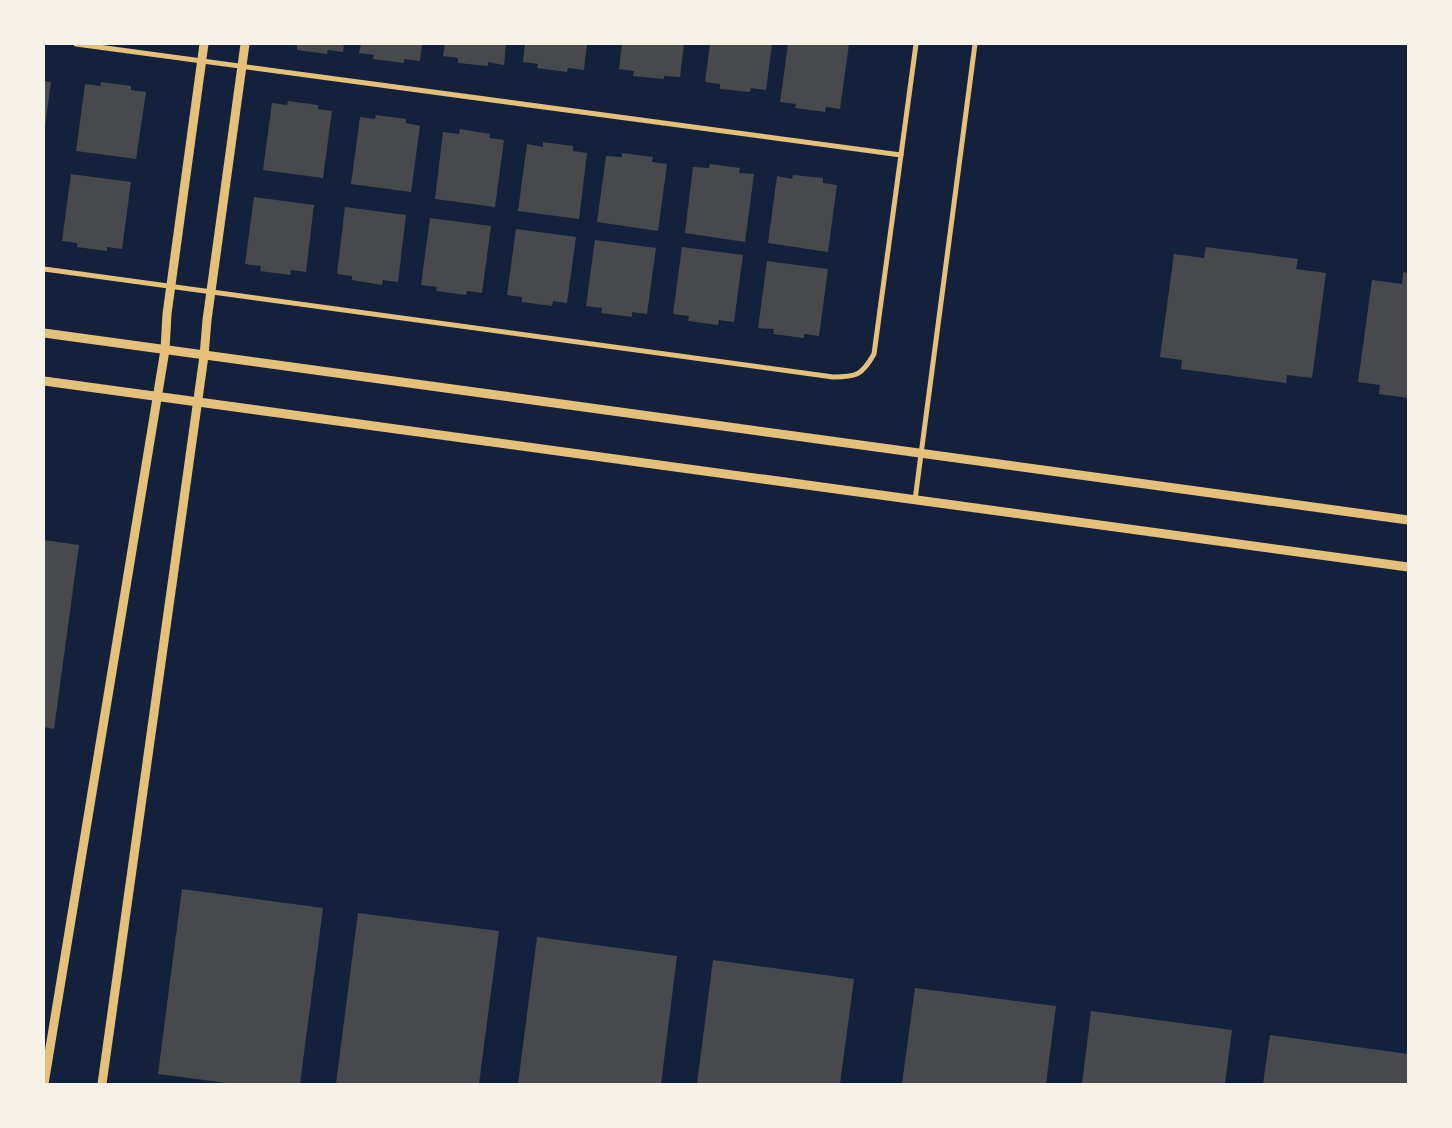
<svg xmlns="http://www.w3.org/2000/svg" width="1452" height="1128" viewBox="0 0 1452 1128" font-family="'Playfair Display',serif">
<rect width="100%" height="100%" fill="#14213d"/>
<g fill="#48494c">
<polygon points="292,44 344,44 343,52 328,50 327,54 297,50 297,46"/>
<polygon points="361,44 422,44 420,61 404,59 404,63 373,59 374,55 359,53"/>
<polygon points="445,44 506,44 504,65 488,62 488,66 458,63 458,58 443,56"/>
<polygon points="525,44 587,44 584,70 568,68 567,72 537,68 538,64 523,62"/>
<polygon points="622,44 684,44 680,77 664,76 664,79 633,76 634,71 619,69"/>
<polygon points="710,44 772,44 766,90 751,88 750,92 720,89 720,84 705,82"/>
<polygon points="788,44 849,44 840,109 826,107 825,112 795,108 796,104 780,102"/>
<polygon points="44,81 51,82 45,126 44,126"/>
<polygon points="101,82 131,86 131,90 146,92 136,159 76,151 85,84 100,86"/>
<polygon points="288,101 318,105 318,109 332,111 323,178 263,170 272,103 287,105"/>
<polygon points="376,115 406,119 406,123 420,126 411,192 351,184 360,117 375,119"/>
<polygon points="460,129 490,134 489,138 504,140 495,207 435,199 443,132 459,134"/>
<polygon points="543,142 573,146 573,151 587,153 579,219 518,211 527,144 543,147"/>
<polygon points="622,153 653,157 652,162 667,164 658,231 597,222 606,156 622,157"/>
<polygon points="710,164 740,168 739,173 754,174 745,242 685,233 693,167 709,168"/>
<polygon points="71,174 131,182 122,249 107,247 107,251 77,247 77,243 62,241"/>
<polygon points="793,175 823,178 823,183 837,185 828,252 768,243 777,176 792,179"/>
<polygon points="254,197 314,205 306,272 291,270 290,275 260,271 261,266 245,264"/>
<polygon points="345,207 406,215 398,282 383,280 382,285 352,280 352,276 337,274"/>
<polygon points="430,218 491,226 482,293 467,291 466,295 436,291 437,287 421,285"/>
<polygon points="516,229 576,237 567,303 553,301 552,306 522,302 522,297 507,295"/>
<polygon points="595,240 656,248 647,314 632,312 632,317 601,313 602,308 586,306"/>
<polygon points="682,247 743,255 734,322 719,320 718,325 688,321 689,316 673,314"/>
<polygon points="1206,247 1298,259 1296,269 1326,273 1312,378 1287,375 1286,383 1181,369 1182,360 1160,357 1174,254 1204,258"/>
<polygon points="767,261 828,269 819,336 804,334 804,338 773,334 774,329 758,328"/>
<polygon points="1403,272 1408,273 1408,398 1379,394 1380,385 1358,382 1372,280 1402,284"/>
<polygon points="44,540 79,545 54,729 44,727"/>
<polygon points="182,889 323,908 300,1084 235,1084 158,1074"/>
<polygon points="358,913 499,931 479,1084 336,1084"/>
<polygon points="537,937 677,956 661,1084 518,1084"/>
<polygon points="713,960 854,979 840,1084 697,1084"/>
<polygon points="915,988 1056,1006 1046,1084 902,1084"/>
<polygon points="1091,1011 1232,1030 1225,1084 1082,1084"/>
<polygon points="1270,1035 1408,1054 1407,1084 1263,1084"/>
</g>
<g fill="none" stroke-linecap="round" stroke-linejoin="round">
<g stroke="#e5c07b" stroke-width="5">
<polyline points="76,44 901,155"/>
<path d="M44 269 833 377C857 377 862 375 874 354L916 44"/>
<polyline points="915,500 975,44"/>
</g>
<g stroke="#e5c07b" stroke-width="9">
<polyline points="44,333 1408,520"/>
<polyline points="44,381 1408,567"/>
<polyline points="44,1084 165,350 167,314 204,44"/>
<polyline points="102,1084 204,356 207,320 245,44"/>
</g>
</g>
<rect width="1452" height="1128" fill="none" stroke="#f6f1e7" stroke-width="90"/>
</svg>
